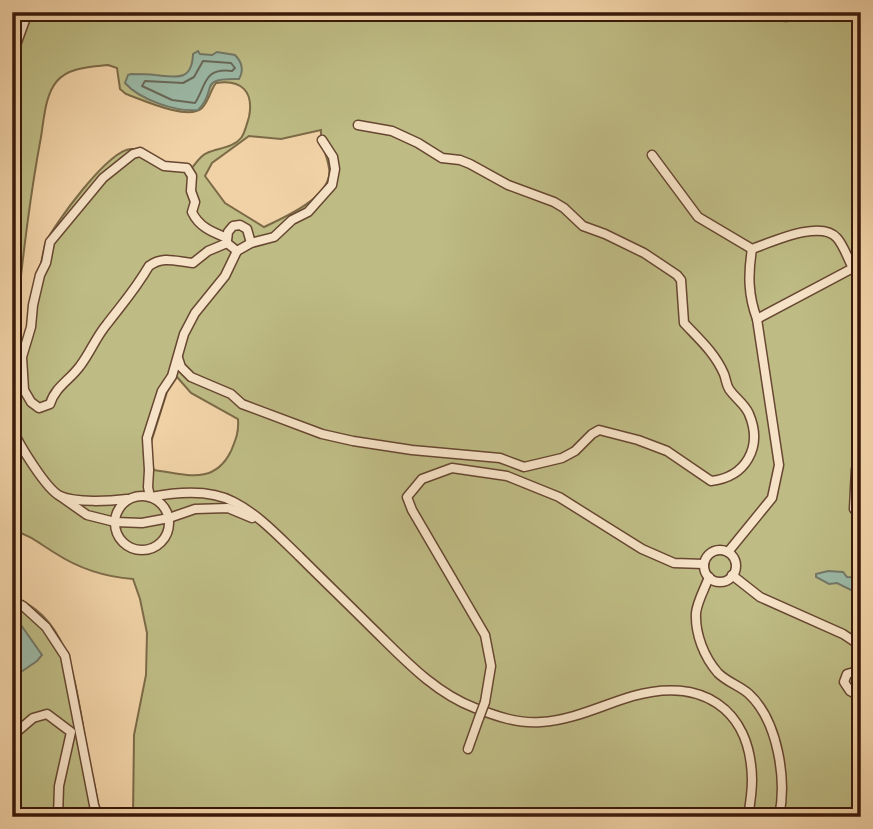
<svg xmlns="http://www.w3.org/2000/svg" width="873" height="829" viewBox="0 0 873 829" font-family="'EB Garamond',serif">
<rect width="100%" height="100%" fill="#f1d2a7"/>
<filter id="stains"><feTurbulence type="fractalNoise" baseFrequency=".00286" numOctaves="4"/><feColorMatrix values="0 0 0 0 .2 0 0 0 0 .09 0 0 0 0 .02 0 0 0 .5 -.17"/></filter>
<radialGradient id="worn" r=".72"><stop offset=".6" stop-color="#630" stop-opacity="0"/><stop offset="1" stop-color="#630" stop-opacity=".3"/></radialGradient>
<g fill="#bebb84" stroke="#7c6a47" stroke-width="2" fill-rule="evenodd">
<path d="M12 12H767C778 23 791 26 802 12H861V817H133L134 735 146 675 147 633 140 599 133 579C106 577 78 568 55 553 40 544 30 535 12 530ZM108 65 117 68 120 89 126 94C143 100 188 121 202 108 209 101 210 91 216 83 242 79 254 92 249 117 247 123 245 133 241 138 233 148 218 148 207 153 201 155 196 163 192 168 184 165 178 167 170 165 156 162 147 148 131 149 108 150 55 223 45 244L28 327 19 354 13 346C21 276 28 206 41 137 44 119 45 95 57 81 69 67 91 67 108 65ZM321 130C320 145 327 154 329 168 334 196 285 217 264 227L225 203 205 176 212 163 249 136 281 139ZM177 377 191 393 238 419C239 432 236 439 231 451 214 486 185 474 154 470L148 452 167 392Z"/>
<path d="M12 597C72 617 76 690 86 743 90 767 97 792 100 817H12Z"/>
</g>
<g fill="#9bb8a5" stroke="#747867" stroke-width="2">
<path d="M198 51 200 54 212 55 217 52 235 55C242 62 244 70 239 79 196 78 219 89 198 110 176 112 140 100 125 83L128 75 131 74C139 74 147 74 155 75 176 77 192 82 193 54Z"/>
<polygon points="828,571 843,572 847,577 861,578 861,595 837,583 829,584 816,577 816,574"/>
<polygon points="12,622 21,625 42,655 37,661 21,672 20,679 12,690"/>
</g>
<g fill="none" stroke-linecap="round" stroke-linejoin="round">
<path stroke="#6a6858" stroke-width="2" d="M203 61 231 63 235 68 232 71C203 67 206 87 195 103L172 100 142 86 145 81 183 83 194 77Z"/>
<defs>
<g id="minor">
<polyline points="12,56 28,12"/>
<polyline points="652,155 698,217 752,249"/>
<path d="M227 238C212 232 199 227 192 212L195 202 191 191 192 176 187 168 164 166 140 152 133 154 103 178 50 242 46 263 40 275 33 305 31 327 22 357 24 390 31 402 39 408 50 404C55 387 70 380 80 366 90 353 96 337 107 324 123 303 135 290 149 266 164 255 177 262 193 263L208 251 227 243 237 251"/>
<polyline points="227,240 228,232 233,226 240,225 247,229 251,243"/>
<path d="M757 319C748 295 748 274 752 249 772 242 821 219 837 238 844 246 848 259 853 268"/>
<path d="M178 358 181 367 191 377 231 394 242 404 322 434 353 441 412 450 500 458 524 467 562 458 575 451 592 434 599 430 638 440 667 451 711 481C746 477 763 447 749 414 745 404 735 398 729 389 726 384 726 379 724 374 715 353 699 339 684 323L681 280 677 275 644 253 605 234 583 226 564 208 554 202 508 185 470 164 460 160 442 158 418 143 392 131 358 125"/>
<path d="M12 428C18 443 46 489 60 496 76 503 110 501 127 499"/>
<polyline points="856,469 854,509 861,516"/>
<polyline points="60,496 87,515 115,522 142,523 169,518 195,509 228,508 252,518"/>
<circle cx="142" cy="523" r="27"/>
<polyline points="150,497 148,487 149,470 147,438 162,391 172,376 184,334 195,313 225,276 237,251 251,243 274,237 292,220 308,212 332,185 335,169 333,157 322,140"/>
<path d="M151 497C177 492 210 489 234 502 259 515 279 537 299 556 323 580 347 603 371 627 402 657 433 692 475 708 496 716 518 724 541 722 574 720 602 705 633 696 700 677 751 707 752 780 752 792 750 805 748 817"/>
<circle cx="720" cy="566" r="16"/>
<polyline points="728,552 772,498 779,465 757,319 853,268 861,282"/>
<polyline points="732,575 760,597 843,634 861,646"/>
<path d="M709 577C705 588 697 602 696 613 695 634 704 657 718 673 727 682 740 686 749 694 778 721 787 780 779 817"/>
<polyline points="12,600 23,606 46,627 65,656 94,805 98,817"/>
<polyline points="861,670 847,674 844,682 850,691 861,697"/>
<polyline points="485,702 491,666 485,635 412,510 407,497 422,479 452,468 507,476 559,497 642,549 674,563 704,564"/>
<polyline points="12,736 33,718 47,714 71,732 59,786 58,817"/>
<polyline points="468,749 479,718"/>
</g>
</defs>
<use href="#minor" stroke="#674731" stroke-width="11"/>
<use href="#minor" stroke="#f6e2c6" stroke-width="8"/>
<defs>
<polyline id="minor-bridge" points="479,718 485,702"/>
</defs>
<use href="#minor-bridge" stroke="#674731" stroke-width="11" stroke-linecap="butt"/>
<use href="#minor-bridge" stroke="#f6e2c6" stroke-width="8"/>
</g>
<rect width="873" height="829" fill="none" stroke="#f1d2a7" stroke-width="42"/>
<rect x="14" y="14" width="845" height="801" fill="none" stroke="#39190a" stroke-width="3.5"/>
<rect x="21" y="21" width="831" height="787" fill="none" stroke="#39190a" stroke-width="2"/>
<rect width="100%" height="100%" filter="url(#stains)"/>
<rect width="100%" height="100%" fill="url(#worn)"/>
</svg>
